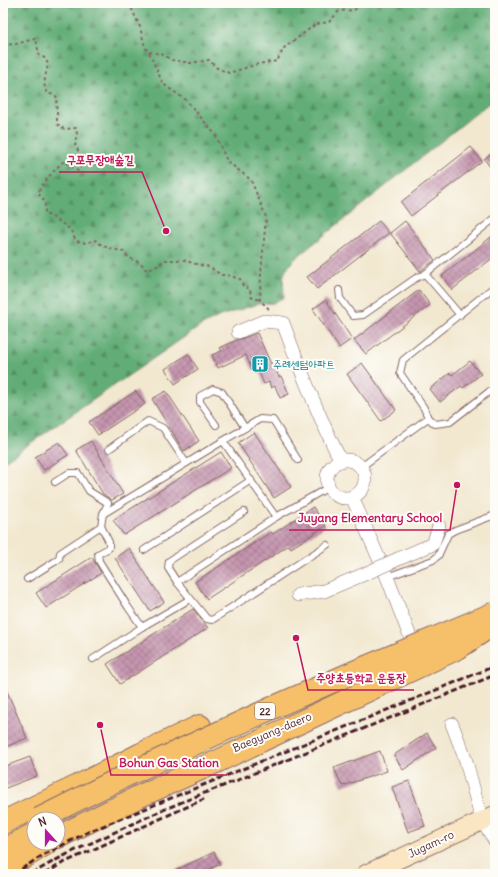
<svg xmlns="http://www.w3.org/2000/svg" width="498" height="877" viewBox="0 0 498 877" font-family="Delius,'Poor Story',sans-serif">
<defs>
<pattern id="forest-firs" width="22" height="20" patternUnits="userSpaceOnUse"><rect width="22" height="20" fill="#62ad77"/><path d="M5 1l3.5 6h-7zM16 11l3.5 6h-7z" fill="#538c62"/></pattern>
<pattern id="building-cross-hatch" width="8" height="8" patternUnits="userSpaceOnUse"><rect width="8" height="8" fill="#c595af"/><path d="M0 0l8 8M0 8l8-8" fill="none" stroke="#a2798f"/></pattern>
</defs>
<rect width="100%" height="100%" fill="#fdfcf7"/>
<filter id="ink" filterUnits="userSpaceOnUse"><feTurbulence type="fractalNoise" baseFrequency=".025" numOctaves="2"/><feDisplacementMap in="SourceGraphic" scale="8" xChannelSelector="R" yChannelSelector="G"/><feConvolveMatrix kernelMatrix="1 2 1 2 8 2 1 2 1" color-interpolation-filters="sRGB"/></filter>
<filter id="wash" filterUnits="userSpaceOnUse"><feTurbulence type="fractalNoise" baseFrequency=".012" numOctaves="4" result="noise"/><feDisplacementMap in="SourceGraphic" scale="16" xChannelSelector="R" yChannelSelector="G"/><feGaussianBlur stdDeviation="0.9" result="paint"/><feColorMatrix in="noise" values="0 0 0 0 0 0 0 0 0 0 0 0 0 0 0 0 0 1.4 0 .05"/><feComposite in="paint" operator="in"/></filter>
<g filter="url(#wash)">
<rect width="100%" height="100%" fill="#f2e8d0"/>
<path fill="url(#forest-firs)" stroke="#566651" d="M3 3H495V98L469 119 307 249C299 255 289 263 285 272 282 278 284 291 284 297L273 303 258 304 220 316 202 325 3 462Z"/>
<g id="blocks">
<g fill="url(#building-cross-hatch)">
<polygon points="471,147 482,161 411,216 401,202"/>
<polygon points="495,151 495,173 484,159"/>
<polygon points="379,221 389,233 317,289 307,277"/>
<polygon points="405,221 435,260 420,271 390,233"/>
<polygon points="495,234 495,256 452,290 442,276"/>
<polygon points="419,290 430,305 366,354 354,340"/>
<polygon points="326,300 352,339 339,348 313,309"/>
<polygon points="257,333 271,364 273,363 279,377 281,376 289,394 280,398 275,386 271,388 269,382 264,384 257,368 252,370 246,355 218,368 212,355 222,351 220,348 237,340 241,339"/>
<polygon points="188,354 198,369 175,384 165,369"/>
<polygon points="470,361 481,374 463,388 461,386 440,402 430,389 450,373 452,375"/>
<polygon points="362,363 396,410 381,421 347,374"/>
<polygon points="136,391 145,404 98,435 89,422"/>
<polygon points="166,391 199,441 184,451 152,399"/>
<polygon points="254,432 291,487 274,498 238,443"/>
<polygon points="91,441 123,494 112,500 103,494 76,450"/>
<polygon points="59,442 68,455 44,470 35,457"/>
<polygon points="221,452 231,468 124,535 113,520"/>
<polygon points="313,507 326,526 291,548 289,545 207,599 195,582 271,532 273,534"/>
<polygon points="129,548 164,602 150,611 115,558"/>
<polygon points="92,557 95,563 101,573 46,608 36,593"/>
<polygon points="193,609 208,628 120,684 107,664"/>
<polygon points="3,682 27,738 3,748"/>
<polygon points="427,733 436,748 403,770 394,755"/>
<polygon points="380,751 387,771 342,786 334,768"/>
<polygon points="30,757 37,776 3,789 3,767"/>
<polygon points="409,781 425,826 408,832 392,787"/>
<polygon points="214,852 220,864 199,874 168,874"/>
</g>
</g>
</g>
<g filter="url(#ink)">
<use href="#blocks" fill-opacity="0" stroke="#856565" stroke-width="1"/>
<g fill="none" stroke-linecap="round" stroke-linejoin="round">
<defs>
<g id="lane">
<polyline points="425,274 460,315"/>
<polyline points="339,290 340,298 353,316 363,315 416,278 425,274 495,218"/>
<polyline points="428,418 435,424 450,422 490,391"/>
<polyline points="216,425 200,402 200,396 213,389 222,392 245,428"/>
<polyline points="109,449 148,421 163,428 186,463"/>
<polyline points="361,467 428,418 424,408 400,373 403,360 495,286"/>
<polyline points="55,482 69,473 78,473 89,491 108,503 103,514"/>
<polyline points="244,512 169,561 168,568 177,582 276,517 329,487"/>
<polyline points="276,517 223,441 260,419 273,420 298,460"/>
<polyline points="101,526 109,542 109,548 98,554 99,561 128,607 142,627"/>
<polyline points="144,550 251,480"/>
<polyline points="387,577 433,560 438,556 448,534 455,530 495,515"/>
<polyline points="27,579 59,559 60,553 101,526 103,514 223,441"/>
<polyline points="177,582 207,619 212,620 327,545"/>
<polyline points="93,659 142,627 190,599"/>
</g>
<g id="street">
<path d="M238 332 264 321 283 323C300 369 318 416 341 461"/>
<circle cx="346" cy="479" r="19"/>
<polyline points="352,497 387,577 416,652"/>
<polyline points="398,559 433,544 439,526"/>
<polyline points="298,595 324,591 367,573"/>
<polyline points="452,724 466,761 482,821 495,841"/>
</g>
<polyline id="secondary" points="366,874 495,815"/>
<g id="highway">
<polyline points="3,823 14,817 80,785 141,754 200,726"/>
<polyline points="58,837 138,797 216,762"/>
<polyline points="3,851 34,834"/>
<polyline points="3,870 47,843"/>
</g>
</defs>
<use href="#lane" stroke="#856565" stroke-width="8"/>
<use href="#street" stroke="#856565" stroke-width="14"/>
<use href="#secondary" stroke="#856565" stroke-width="20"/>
<use href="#highway" stroke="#856565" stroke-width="24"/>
<g stroke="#856565" stroke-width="2" stroke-dasharray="3 3" stroke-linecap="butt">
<polyline points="129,3 140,27 145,47 149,52 163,84 186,100 215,134 227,161 251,180 266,217 261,273 260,300 270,310"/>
<path d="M3 45 16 44 34 39H36L39 55 46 59 48 65C46 73 42 86 47 93L55 95 58 99 56 103 57 112V124L64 129 76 128 77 134 75 144 82 160V164L78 171 64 161C55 169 43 182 38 193L45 202V214L51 216 70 229 76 241 86 243 95 240 103 246 124 252 129 258 141 263 145 269 149 270 159 265 164 260H185L192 263 210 267 221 275H227L240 279 243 286 250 289 251 297 260 300"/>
<polyline points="149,52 162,54 172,60 191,63 209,60 217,68 229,73 258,64 277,61 284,48 316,24 329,22 339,11 354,10 366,3"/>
</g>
<use href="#lane" stroke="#fff" stroke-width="6"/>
<use href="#street" stroke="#fff" stroke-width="13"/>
<use href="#secondary" stroke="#fbe6c4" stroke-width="18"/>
<use href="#highway" stroke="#f6c06b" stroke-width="22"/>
<g stroke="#4a1f2b" stroke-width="3" stroke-dasharray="6 3" stroke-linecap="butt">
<polyline points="14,874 43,855 88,832 495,666"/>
<path d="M32 874C57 858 84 846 111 834 148 816 185 800 223 786L495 675"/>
<polyline points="45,874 59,865 204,799"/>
</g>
<defs>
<polyline id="street-bridge" points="367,573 398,559"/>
<g id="highway-bridge">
<polyline points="216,762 458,648 486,629"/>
<polyline points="39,819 125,776 272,708 354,672 495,613"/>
</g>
</defs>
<use href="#street-bridge" stroke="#856565" stroke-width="14" stroke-linecap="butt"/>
<use href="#highway-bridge" stroke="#856565" stroke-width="24" stroke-linecap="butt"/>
<use href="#street-bridge" stroke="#fff" stroke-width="13"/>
<use href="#highway-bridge" stroke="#f6c06b" stroke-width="22"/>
</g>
</g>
<defs>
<symbol id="building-square" viewBox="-11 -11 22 22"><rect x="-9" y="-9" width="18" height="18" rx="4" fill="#0f9aa8" stroke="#fdfcf7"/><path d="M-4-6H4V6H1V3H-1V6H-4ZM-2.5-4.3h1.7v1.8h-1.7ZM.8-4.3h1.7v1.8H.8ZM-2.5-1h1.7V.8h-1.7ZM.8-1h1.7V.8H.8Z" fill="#fff"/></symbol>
</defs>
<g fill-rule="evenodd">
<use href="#building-square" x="250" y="354" width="20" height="20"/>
</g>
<g text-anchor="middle" stroke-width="4" stroke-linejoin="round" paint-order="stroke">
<rect fill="#fdfcf7" stroke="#806168" stroke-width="1" x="255" y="703" width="20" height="16" rx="3"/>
<g font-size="10" font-weight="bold" fill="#4a1f2b">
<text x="265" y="715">22</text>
</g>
<g font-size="11" fill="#0d838f" stroke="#fdfcf7" text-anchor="start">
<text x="273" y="368">주례센텀아파트</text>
</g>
<g font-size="11" fill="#4a1f2b" stroke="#fdfcf7">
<text transform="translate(272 732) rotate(-23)" y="4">Baegyang-daero</text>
<text transform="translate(431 844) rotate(-25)" y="4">Jugam-ro</text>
</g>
</g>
<path fill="none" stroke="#c2185b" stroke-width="1.5" d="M166 231L142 172H59M457 485L450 530H289M296 638L308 690H414M100 725L111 775H227"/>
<g fill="#c2185b" stroke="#fdfcf7" stroke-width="1.5">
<circle cx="166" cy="231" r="4"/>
<circle cx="457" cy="485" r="4"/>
<circle cx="296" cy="638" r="4"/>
<circle cx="100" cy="725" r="4"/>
</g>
<g font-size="12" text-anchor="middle" font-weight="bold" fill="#c2185b" stroke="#fdfcf7" stroke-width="4" stroke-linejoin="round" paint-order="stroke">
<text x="100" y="164">구포무장애숲길</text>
<text x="370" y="522">Juyang Elementary School</text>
<text x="361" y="682">주양초등학교 운동장</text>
<text x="169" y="767">Bohun Gas Station</text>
</g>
<rect width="498" height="877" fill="none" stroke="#fdfcf7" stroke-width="16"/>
<g transform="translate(46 831) rotate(339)"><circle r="19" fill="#fdfcf7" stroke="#b5a4a5"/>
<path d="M0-3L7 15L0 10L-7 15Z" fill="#b5179e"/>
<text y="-6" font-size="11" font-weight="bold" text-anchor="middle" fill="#4a1f2b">N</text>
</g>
</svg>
